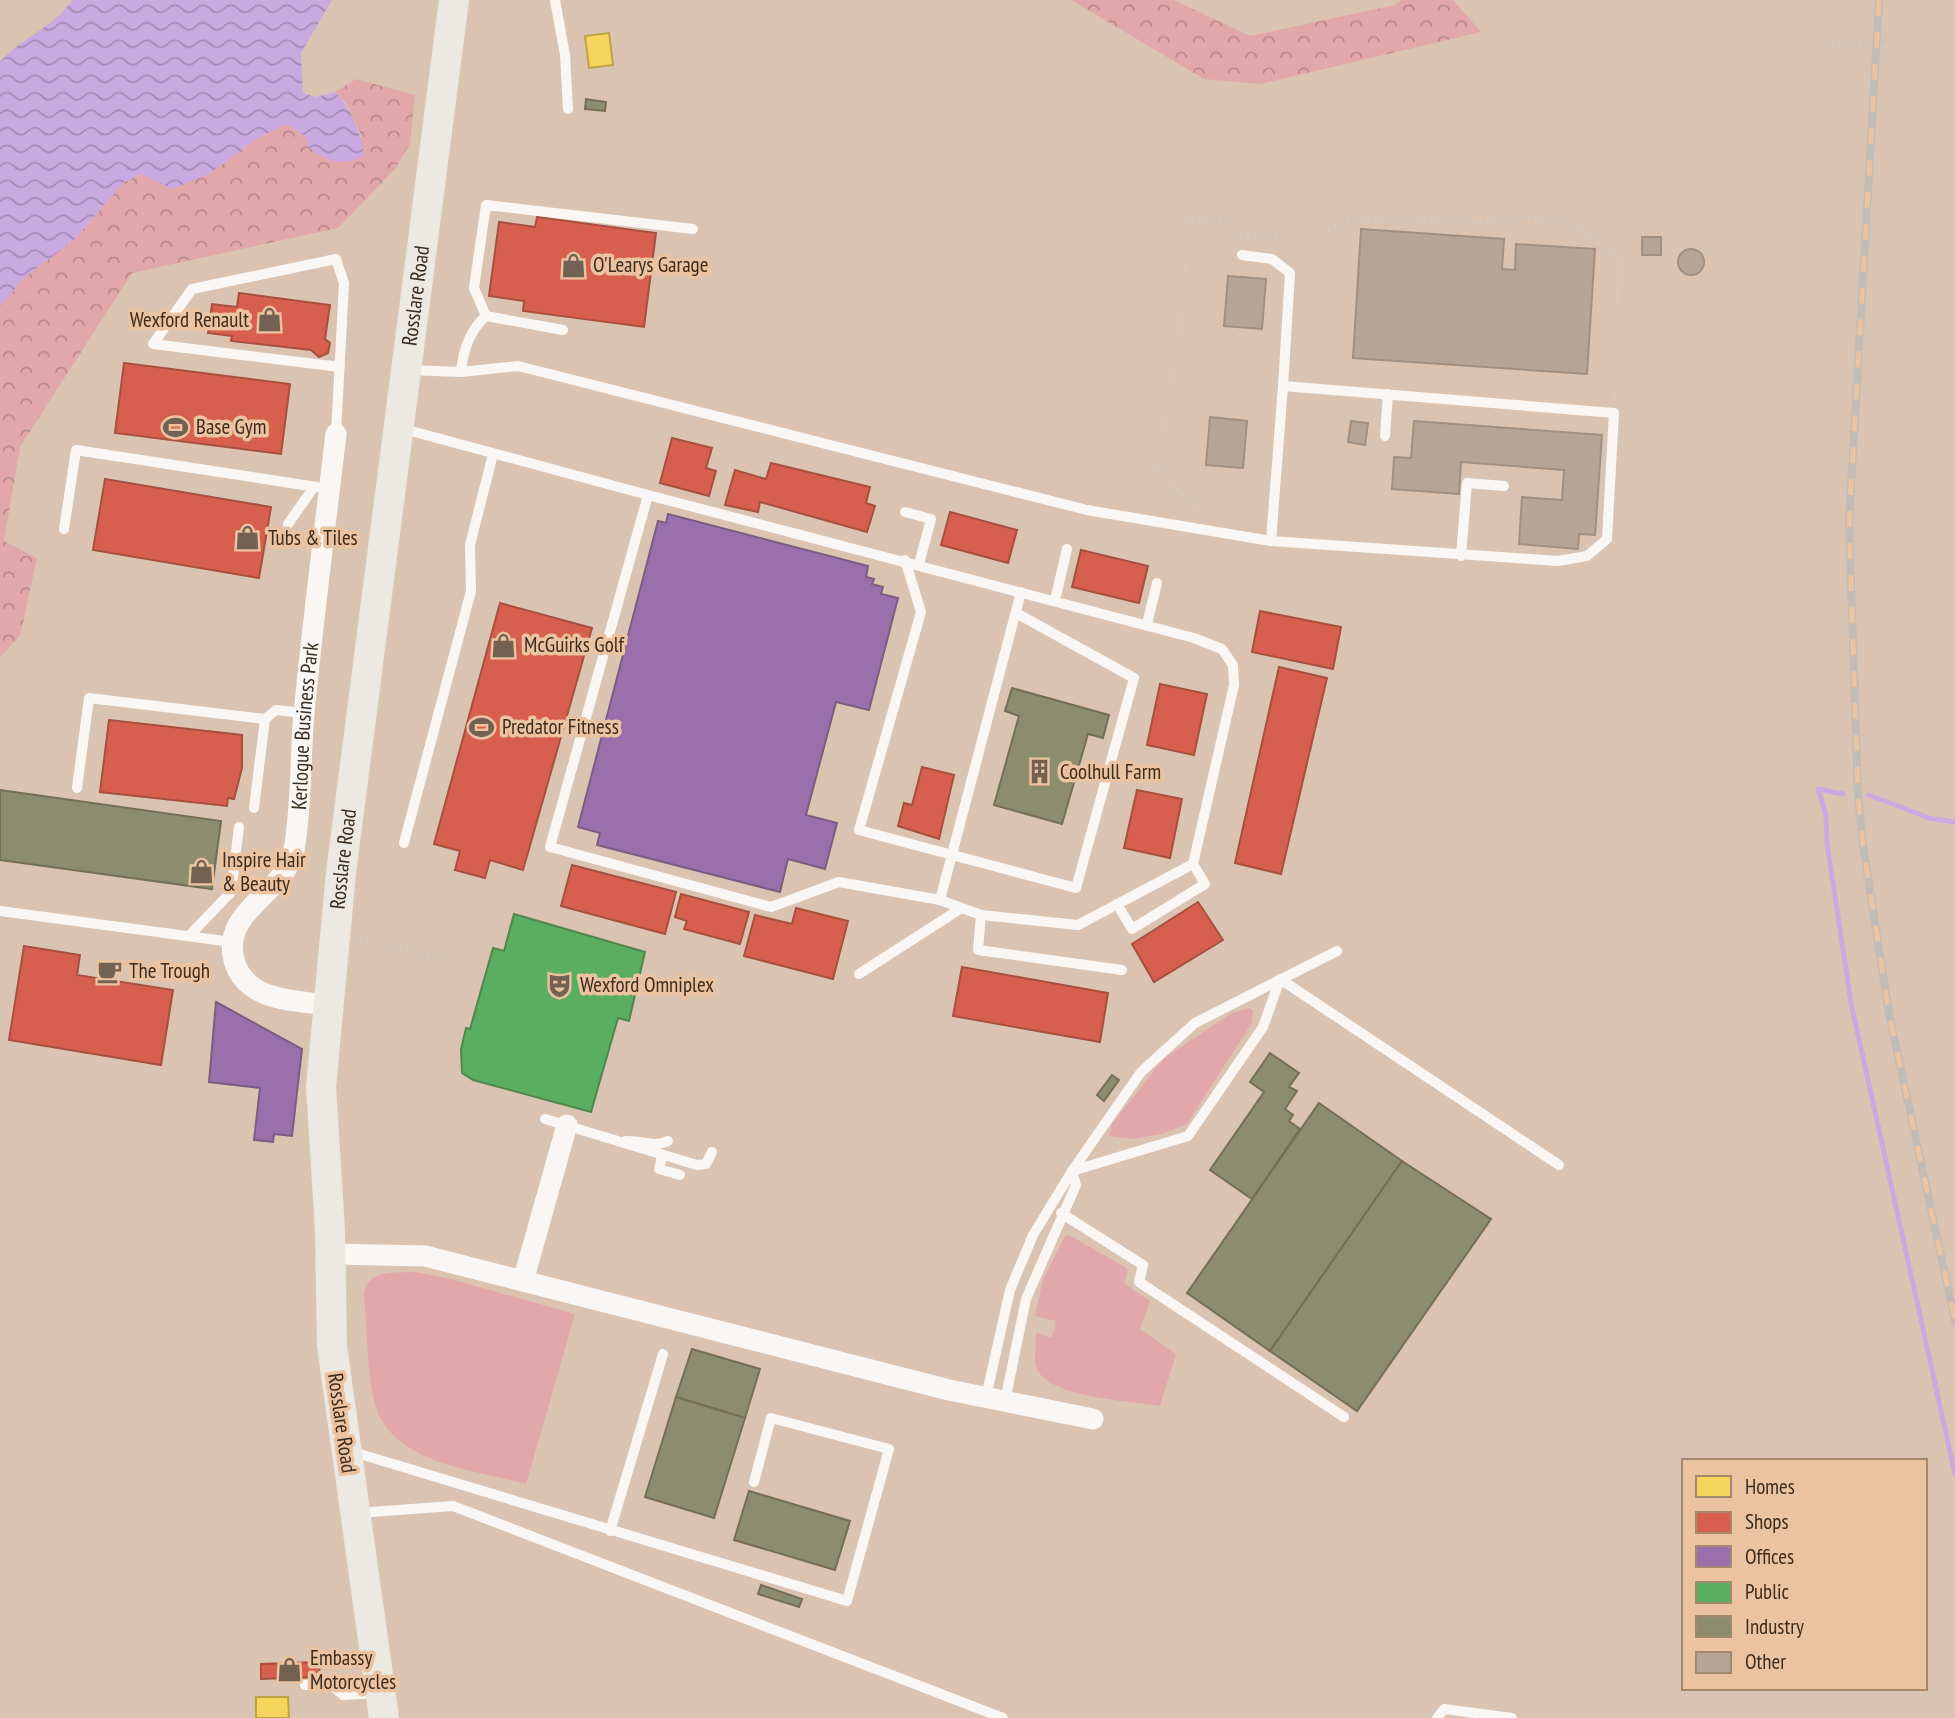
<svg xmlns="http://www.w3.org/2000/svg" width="1955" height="1718" viewBox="0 0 1955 1718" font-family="'PT Sans Narrow',sans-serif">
<defs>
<pattern id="forest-crowns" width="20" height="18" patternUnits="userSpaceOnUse" patternTransform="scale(1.75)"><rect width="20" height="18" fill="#e2a7ab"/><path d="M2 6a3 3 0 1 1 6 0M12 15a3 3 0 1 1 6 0" fill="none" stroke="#b8888b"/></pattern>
<pattern id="water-waves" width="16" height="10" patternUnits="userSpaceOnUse" patternTransform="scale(1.75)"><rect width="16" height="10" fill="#caa9e1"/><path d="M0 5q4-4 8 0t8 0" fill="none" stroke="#a58ab6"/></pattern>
</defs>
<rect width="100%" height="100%" fill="#dac4b1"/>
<g fill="#e2a7ab">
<polygon points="1249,1008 1253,1010 1252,1023 1187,1124 1162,1134 1132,1139 1109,1136 1112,1124 1164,1058 1232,1013"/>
<path d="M1069 1235 1125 1267 1128 1270 1124 1283 1150 1301 1140 1329 1176 1354 1160 1406C1132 1401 1044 1398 1036 1366 1034 1356 1036 1343 1036 1333L1052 1338 1056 1321 1035 1316 1043 1279 1065 1236Z"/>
<path d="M415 1272 451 1279 575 1314 526 1484C475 1470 394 1464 376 1407 367 1381 367 1324 364 1294 368 1269 394 1273 415 1272Z"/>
</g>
<g fill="url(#forest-crowns)">
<polygon points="1071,0 1174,0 1250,36 1395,5 1402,0 1453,0 1481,32 1260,84 1204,79"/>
<polygon points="356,79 415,95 410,144 395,169 338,228 132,273 20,447 4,541 37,558 20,636 0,657 0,306 25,277 74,240 123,183 142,173 209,174 256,139 286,124 307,136 362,137 347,104 335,92"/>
</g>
<path fill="url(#water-waves)" d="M72 0H332L301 53 303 93 316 97 335 92C351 108 361 132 364 155 343 168 328 161 309 148L306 136 286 124 256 139 209 174 172 189 141 174 123 183 74 240 25 277 0 306V62C21 38 54 27 72 0Z"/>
<g fill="#f6d55c" stroke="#bea249" stroke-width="2">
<polygon points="609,33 613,65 589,68 585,36"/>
<polygon points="256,1697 288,1697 289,1718 256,1718"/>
</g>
<g fill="#d6604d" stroke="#a8503f" stroke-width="2">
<polygon points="537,217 656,233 644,327 523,311 524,301 489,296 499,222 535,227"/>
<polygon points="239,293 330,305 325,339 330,343 328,353 319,357 311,350 231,341 232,336 208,333 212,304 237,307"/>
<polygon points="124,363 290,384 281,454 115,433"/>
<polygon points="672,438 712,448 706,468 716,471 709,496 660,483"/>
<polygon points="771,463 870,487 866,503 875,506 867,532 760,502 758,512 725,505 735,470 766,479"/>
<polygon points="105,479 271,507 259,578 93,550"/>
<polygon points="950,512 1017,530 1008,563 941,545"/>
<polygon points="1081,550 1148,566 1139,603 1072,587"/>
<polygon points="500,603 592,628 523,870 490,860 485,878 455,870 460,851 434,844"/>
<polygon points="1260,611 1341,627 1333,669 1252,652"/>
<polygon points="1279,667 1327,678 1281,874 1235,863"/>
<polygon points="1160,684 1207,694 1194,755 1147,745"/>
<polygon points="109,720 242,735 242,768 234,799 228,798 227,806 100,792"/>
<polygon points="922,767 954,775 939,839 898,826 904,803 912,805"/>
<polygon points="1137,790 1182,799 1170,858 1124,848"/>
<polygon points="572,865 676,892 665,934 561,906"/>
<polygon points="681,894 749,912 740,944 684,929 687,921 675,917"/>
<polygon points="1198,902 1223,940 1154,982 1132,944"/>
<polygon points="796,908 848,921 833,979 744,956 755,915 792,924"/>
<polygon points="24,946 80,955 77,975 173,990 161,1065 9,1040"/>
<polygon points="962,967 1108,993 1100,1042 953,1016"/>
<polygon points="319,1662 320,1677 261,1679 261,1664"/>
</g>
<g fill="#9970ab" stroke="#7d5c81" stroke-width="2">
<polygon points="668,514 868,566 866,577 874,579 872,584 883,587 881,594 898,598 869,710 836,702 806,815 837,823 825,869 788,859 780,892 597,845 600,833 578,827 658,521 666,523"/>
<polygon points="216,1002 302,1049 292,1136 274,1134 273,1142 254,1140 260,1088 209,1082"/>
</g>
<polygon fill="#5aae61" stroke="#51874d" stroke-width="2" points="514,914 645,952 629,1021 618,1018 591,1112 473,1080 462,1073 461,1049 466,1028 470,1029 493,948 504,951"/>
<g fill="#8c8c6e" stroke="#746f56" stroke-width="2">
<polygon points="586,99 606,102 605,111 585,109"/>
<polygon points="1012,688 1109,715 1103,738 1088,734 1062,824 994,805 1019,716 1005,711"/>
<polygon points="0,790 221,821 212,889 0,860"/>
<polygon points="1270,1053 1299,1073 1289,1087 1297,1091 1285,1109 1293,1115 1289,1121 1300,1129 1252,1199 1210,1170 1264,1092 1250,1082"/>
<polygon points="1112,1075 1119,1080 1104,1101 1097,1095"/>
<polygon points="1319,1103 1402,1161 1270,1351 1187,1293"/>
<polygon points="1402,1161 1491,1219 1357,1411 1270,1351"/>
<polygon points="692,1349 760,1369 745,1418 676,1397"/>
<polygon points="676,1397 745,1418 714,1518 645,1497"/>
<polygon points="749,1491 850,1521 835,1570 734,1540"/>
<polygon points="761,1585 802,1599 799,1607 758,1594"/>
</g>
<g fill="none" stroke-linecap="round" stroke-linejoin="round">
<g stroke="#caa9e1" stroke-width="5">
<polyline points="1843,794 1818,789 1826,816 1827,843 1851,1003 1955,1474"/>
<polyline points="1869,795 1929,818 1955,822"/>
</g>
</g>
<g fill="#b6a596" stroke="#a19082" stroke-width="2">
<polygon points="1361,229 1504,239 1502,269 1515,270 1516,244 1595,249 1587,374 1353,358"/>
<rect x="1642" y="237" width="19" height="18"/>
<circle cx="1691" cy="262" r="13"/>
<polygon points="1228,276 1266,279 1262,329 1224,326"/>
<polygon points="1210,417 1247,421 1243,468 1206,465"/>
<polygon points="1351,421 1368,423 1365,445 1348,442"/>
<polygon points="1414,421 1602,435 1595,535 1579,534 1578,549 1519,544 1522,497 1562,500 1564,470 1461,462 1459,494 1392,489 1394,457 1411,458"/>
</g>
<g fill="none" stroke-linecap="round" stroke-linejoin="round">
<g stroke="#d2cbc5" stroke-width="3.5" stroke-dasharray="2 5" stroke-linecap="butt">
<polyline points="1831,41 1914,50"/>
<polyline points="1200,509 1155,468 1180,343 1189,219 1226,221 1224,233 1304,241 1352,218 1490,223 1511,217 1566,219 1619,260 1614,400"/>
<polyline points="359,940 452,962"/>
</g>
<g stroke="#f9f6f3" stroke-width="10">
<polyline points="555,0 565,55 568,109"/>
<polyline points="1242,255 1272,259 1290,273 1283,386"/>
<polyline points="486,316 474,288 486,205 693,229"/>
<polyline points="486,316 563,330"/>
<polyline points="407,370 461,372 518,366 1087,510 1271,541 1283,386 1614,413 1607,539 1587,556 1558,561 1271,541"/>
<path d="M461 372C463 350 470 330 486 316"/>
<polyline points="400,428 648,495 550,847 771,907 839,882 940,900 981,915 1078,925 1193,864 1234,685 1233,665 1222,649 1194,638 648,495"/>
<polyline points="336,434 344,283 336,259 192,289 153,344 340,367"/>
<polyline points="1385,436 1388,394"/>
<polyline points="905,512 931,519 919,564"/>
<polyline points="288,524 314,487"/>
<polyline points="64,529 76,450 330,489"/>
<polyline points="1461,556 1467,483 1504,486"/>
<polyline points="905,560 921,612 859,830 1076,888 1134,678 1016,613"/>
<polyline points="1055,600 1067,549"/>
<polyline points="1147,624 1157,583"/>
<polyline points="77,788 89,698 265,719"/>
<polyline points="254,808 265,719 276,710 304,713"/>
<polyline points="404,843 471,591 470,545 493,454"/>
<polyline points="940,900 1021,592"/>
<polyline points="1117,904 1132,929 1205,884 1193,864"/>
<polyline points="0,911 232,942"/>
<polyline points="981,915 978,950 1122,970"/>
<polyline points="189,936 231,892 239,827"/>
<polyline points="859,974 960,909"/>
<polyline points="1280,979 1559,1165"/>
<polyline points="545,1119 697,1165 706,1164 712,1152"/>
<path d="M625 1141C641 1140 654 1148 668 1141"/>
<polyline points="662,1156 659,1169 680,1175"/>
<polyline points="1061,1213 1143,1265 1139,1282 1344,1417"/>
<polyline points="986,1397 1010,1290 1033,1235 1072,1171 1141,1072 1195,1023 1337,951"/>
<polyline points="1005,1401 1026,1299 1076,1185 1072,1171 1188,1136 1263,1027 1280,979"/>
<polyline points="350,1451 847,1601 889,1449 771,1418 754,1482"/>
<polyline points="357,1513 453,1506 1003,1718"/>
<polyline points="610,1531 663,1354"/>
<polyline points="305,1685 330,1684 343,1695 378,1693"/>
<polyline points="1437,1718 1444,1709 1512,1718"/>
</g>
<g stroke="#f9f6f3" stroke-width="21">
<path id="s1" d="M327 1005C292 1000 245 1001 234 960 221 910 285 894 294 850 302 805 300 758 304 713 313 620 325 527 336 434"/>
<polyline points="330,1254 425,1256 949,1390 1093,1419"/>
<polyline points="523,1281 567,1125"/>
</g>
<path stroke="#ebe9e2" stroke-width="30" id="s2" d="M384 1718 332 1346 330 1231 321 1087 341 873 454 0"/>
<defs>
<polyline id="rail" points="1879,0 1849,521 1858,795 1863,845 1889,1014 1955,1321"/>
</defs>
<use href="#rail" stroke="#c1bcb7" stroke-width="8"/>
<use href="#rail" stroke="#ebc3a0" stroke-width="5" stroke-dasharray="16" stroke-linecap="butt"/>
</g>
<defs>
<symbol id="shop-bare" viewBox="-9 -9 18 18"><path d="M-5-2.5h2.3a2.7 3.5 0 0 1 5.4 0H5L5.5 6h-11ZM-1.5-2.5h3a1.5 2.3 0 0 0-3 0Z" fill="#736151" stroke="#ebc3a0" stroke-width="2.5" paint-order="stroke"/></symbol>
<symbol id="stadium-bare" viewBox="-9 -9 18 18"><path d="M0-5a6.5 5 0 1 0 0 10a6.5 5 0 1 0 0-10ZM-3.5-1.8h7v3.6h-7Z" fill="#736151" stroke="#ebc3a0" stroke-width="2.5" paint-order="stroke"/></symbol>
<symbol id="building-bare" viewBox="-9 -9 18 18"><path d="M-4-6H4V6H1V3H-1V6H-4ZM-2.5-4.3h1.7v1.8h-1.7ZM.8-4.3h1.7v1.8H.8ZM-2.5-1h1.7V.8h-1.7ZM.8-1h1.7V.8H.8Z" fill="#736151" stroke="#ebc3a0" stroke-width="2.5" paint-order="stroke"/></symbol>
<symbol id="cafe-bare" viewBox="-9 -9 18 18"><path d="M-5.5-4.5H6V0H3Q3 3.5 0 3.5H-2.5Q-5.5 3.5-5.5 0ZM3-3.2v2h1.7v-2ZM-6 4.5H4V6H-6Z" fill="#736151" stroke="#ebc3a0" stroke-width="2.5" paint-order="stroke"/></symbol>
<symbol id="theatre-bare" viewBox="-9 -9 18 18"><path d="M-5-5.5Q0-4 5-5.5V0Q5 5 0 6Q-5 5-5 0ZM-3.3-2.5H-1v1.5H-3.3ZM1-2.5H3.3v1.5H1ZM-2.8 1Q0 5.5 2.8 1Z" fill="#736151" stroke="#ebc3a0" stroke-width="2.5" paint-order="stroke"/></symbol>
</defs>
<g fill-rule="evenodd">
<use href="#shop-bare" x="556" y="248" width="35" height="35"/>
<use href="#shop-bare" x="252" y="302" width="35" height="35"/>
<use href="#stadium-bare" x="158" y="410" width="35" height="35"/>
<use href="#shop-bare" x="230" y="520" width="35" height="35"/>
<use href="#shop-bare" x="486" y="628" width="35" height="35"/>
<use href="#stadium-bare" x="464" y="710" width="35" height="35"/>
<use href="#building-bare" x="1022" y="754" width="35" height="35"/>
<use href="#shop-bare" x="184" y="854" width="35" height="35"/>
<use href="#cafe-bare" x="92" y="954" width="35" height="35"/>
<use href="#theatre-bare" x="542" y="968" width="35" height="35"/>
<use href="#shop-bare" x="272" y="1652" width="35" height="35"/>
</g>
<g text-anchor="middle" stroke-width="7" stroke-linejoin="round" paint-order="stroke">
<g font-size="21" fill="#3c2c1e" stroke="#ebc3a0" text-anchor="start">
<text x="593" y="272">O'Learys Garage</text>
<text x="249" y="327" text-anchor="end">Wexford Renault</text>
<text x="196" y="434">Base Gym</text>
<text x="268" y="545">Tubs &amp; Tiles</text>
<text x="524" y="652">McGuirks Golf</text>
<text x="502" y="734">Predator Fitness</text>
<text x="1060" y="779">Coolhull Farm</text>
<text x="222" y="867">Inspire Hair<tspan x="222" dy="24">&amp; Beauty</tspan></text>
<text x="129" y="978">The Trough</text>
<text x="580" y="992">Wexford Omniplex</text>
<text x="310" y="1665">Embassy<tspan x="310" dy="24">Motorcycles</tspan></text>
</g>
<g font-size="21" fill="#3c2c1e" stroke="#ebc3a0">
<text dy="7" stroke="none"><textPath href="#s2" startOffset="1432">Rosslare Road</textPath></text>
<text dy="7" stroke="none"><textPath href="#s1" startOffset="366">Kerlogue Business Park</textPath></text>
<text dy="7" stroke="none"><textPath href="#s2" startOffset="864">Rosslare Road</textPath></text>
<text transform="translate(342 1423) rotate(82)" y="7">Rosslare Road</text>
</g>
</g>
<rect x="1682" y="1459" width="245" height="231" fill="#ebc3a0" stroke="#a5876c" stroke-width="2"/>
<rect x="1696" y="1476" width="35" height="21" fill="#f6d55c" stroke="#a5876c" stroke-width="2"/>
<text x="1745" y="1494" font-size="21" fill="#3c2c1e">Homes</text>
<rect x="1696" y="1512" width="35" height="21" fill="#d6604d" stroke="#a5876c" stroke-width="2"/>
<text x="1745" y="1529" font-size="21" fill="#3c2c1e">Shops</text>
<rect x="1696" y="1546" width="35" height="21" fill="#9970ab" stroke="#a5876c" stroke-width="2"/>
<text x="1745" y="1564" font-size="21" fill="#3c2c1e">Offices</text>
<rect x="1696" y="1582" width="35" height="21" fill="#5aae61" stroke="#a5876c" stroke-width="2"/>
<text x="1745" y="1599" font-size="21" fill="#3c2c1e">Public</text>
<rect x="1696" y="1616" width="35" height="21" fill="#8c8c6e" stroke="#a5876c" stroke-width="2"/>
<text x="1745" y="1634" font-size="21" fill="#3c2c1e">Industry</text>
<rect x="1696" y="1652" width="35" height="21" fill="#b6a596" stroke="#a5876c" stroke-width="2"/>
<text x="1745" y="1669" font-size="21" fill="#3c2c1e">Other</text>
</svg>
